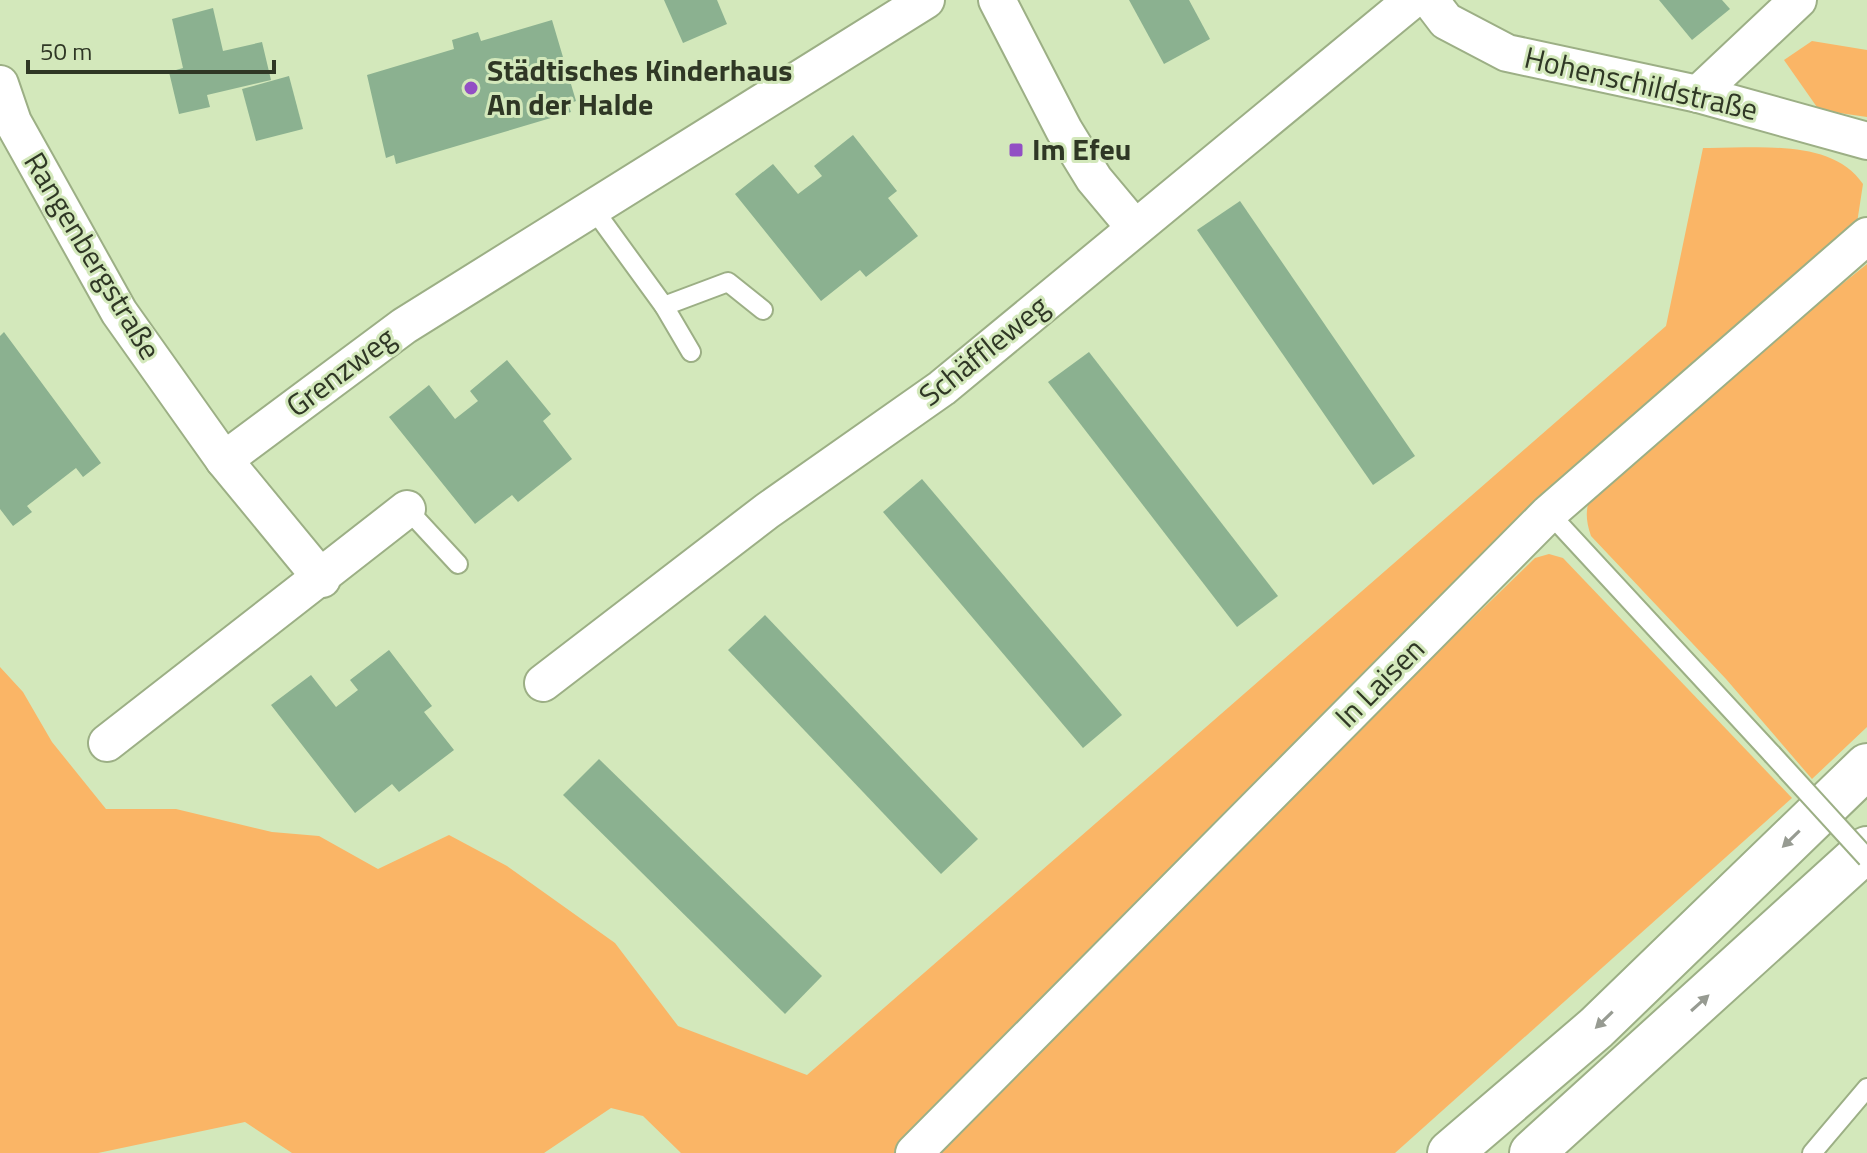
<svg xmlns="http://www.w3.org/2000/svg" width="1867" height="1153" viewBox="0 0 1867 1153" font-family="'Titillium Web',sans-serif">
<rect width="100%" height="100%" fill="#d3e8bb"/>
<g fill="#fab566">
<polygon points="1812,41 1867,50 1867,117 1819,110 1784,60"/>
<path d="M1703 148C1754 149 1831 137 1863 184L1857 223 1685 372 896 1153H681L643 1116 611 1108 544 1153H292L245 1122 98 1153H0V667L23 692 52 742 106 809H176L272 832 319 836 378 869 449 835 507 866 615 943 678 1026 807 1075 1666 326Z"/>
<path d="M1867 264V727L1812 779 1726 679 1591 536C1578 499 1597 488 1621 462Z"/>
<polygon points="1549,554 1563,558 1792,798 1395,1153 922,1153 1535,558"/>
</g>
<g fill="#8bb190">
<polygon points="664,0 717,0 727,24 683,43"/>
<polygon points="1129,0 1189,0 1210,39 1164,64"/>
<polygon points="1659,0 1722,0 1730,9 1692,40"/>
<polygon points="213,8 223,51 262,42 271,80 207,95 210,107 179,114 169,72 183,68 172,19"/>
<polygon points="552,20 576,101 568,104 571,112 396,164 394,155 386,158 367,75 454,49 452,40 478,32 481,41"/>
<polygon points="289,76 303,129 256,141 242,89"/>
<polygon points="853,135 897,191 888,198 918,236 866,277 860,270 821,301 735,194 773,164 798,194 822,176 814,166"/>
<polygon points="1240,201 1415,456 1373,485 1197,230"/>
<polygon points="4,332 101,463 83,477 76,468 27,506 32,512 13,526 0,509 0,336"/>
<polygon points="1089,352 1278,596 1237,627 1048,382"/>
<polygon points="507,360 551,414 543,421 572,459 518,502 512,495 475,524 389,417 429,385 455,419 478,401 470,391"/>
<polygon points="922,479 1122,715 1083,748 883,512"/>
<polygon points="765,615 978,839 941,874 728,650"/>
<polygon points="389,650 432,706 424,712 454,750 399,792 392,784 355,813 271,705 311,675 336,707 358,690 350,680"/>
<polygon points="599,759 822,976 785,1014 563,795"/>
</g>
<g fill="none" stroke-linecap="round" stroke-linejoin="round">
<defs>
<g id="service">
<polyline points="592,207 664,306 691,352"/>
<polyline points="664,306 728,282 763,310"/>
<polyline points="407,509 458,564"/>
<polyline points="1549,513 1772,754"/>
<polyline points="1812,1153 1867,1088"/>
</g>
<g id="minor">
<polyline points="997,0 1064,130 1094,179 1135,228"/>
<polyline points="1430,0 1446,21 1507,53 1698,94 1867,141"/>
<polyline points="0,84 13,122 119,312 224,460 322,579"/>
<polyline points="1698,94 1798,0"/>
<polyline points="224,460 404,326 926,0"/>
<polyline points="543,683 767,511 942,388 1412,0"/>
<polyline points="107,743 407,509"/>
<polyline points="914,1153 1549,513 1867,236"/>
</g>
<g id="trunk">
<polyline points="1450,1153 1596,1028 1867,766"/>
<polyline points="1532,1153 1867,849"/>
</g>
</defs>
<use href="#service" stroke="#9caf85" stroke-width="22"/>
<use href="#minor" stroke="#9caf85" stroke-width="40"/>
<use href="#trunk" stroke="#9caf85" stroke-width="48"/>
<use href="#service" stroke="#fff" stroke-width="18"/>
<use href="#minor" stroke="#fff" stroke-width="36"/>
<use href="#trunk" stroke="#fff" stroke-width="44"/>
<defs>
<polyline id="service-bridge" points="1772,754 1867,858"/>
</defs>
<use href="#service-bridge" stroke="#9caf85" stroke-width="22" stroke-linecap="butt"/>
<use href="#service-bridge" stroke="#fff" stroke-width="18"/>
</g>
<defs><path id="oneway-solid" d="M-6-.8H1V-3.2L6.5 0L1 3.2V.8H-6Z" transform="scale(2)"/></defs>
<g fill="#979b92">
<use href="#oneway-solid" transform="translate(1791 839) rotate(136)"/>
<use href="#oneway-solid" transform="translate(1700 1003) rotate(-42)"/>
<use href="#oneway-solid" transform="translate(1604 1020) rotate(136)"/>
</g>
<g fill="#924fc4" stroke="#d3e8bb" stroke-width="3">
<circle cx="471" cy="88" r="8"/>
<rect x="1008" y="142" width="16" height="16" rx="4"/>
</g>
<g text-anchor="middle" stroke-width="6" stroke-linejoin="round" paint-order="stroke">
<g font-size="30" font-weight="bold" fill="#2f3725" stroke="#d3e8bb" text-anchor="start">
<text x="487" y="81">Städtisches Kinderhaus<tspan x="487" dy="34">An der Halde</tspan></text>
<text x="1032" y="160">Im Efeu</text>
</g>
<g font-size="30" fill="#2f3725" stroke="#d3e8bb">
<text transform="translate(1641 84) rotate(13)" y="10">Hohenschildstraße</text>
<text transform="translate(92 256) rotate(59)" y="10">Rangenbergstraße</text>
<text transform="translate(984 351) rotate(-39)" y="10">Schäffleweg</text>
<text transform="translate(341 372) rotate(-37)" y="10">Grenzweg</text>
<text transform="translate(1380 683) rotate(-45)" y="10">In Laisen</text>
</g>
</g>
<path d="M28 60v12h246v-12" fill="none" stroke="#2f3725" stroke-width="4"/>
<text x="40" y="60" font-size="24" fill="#2f3725" stroke="#d3e8bb" stroke-width="6" paint-order="stroke">50 m</text>
</svg>
